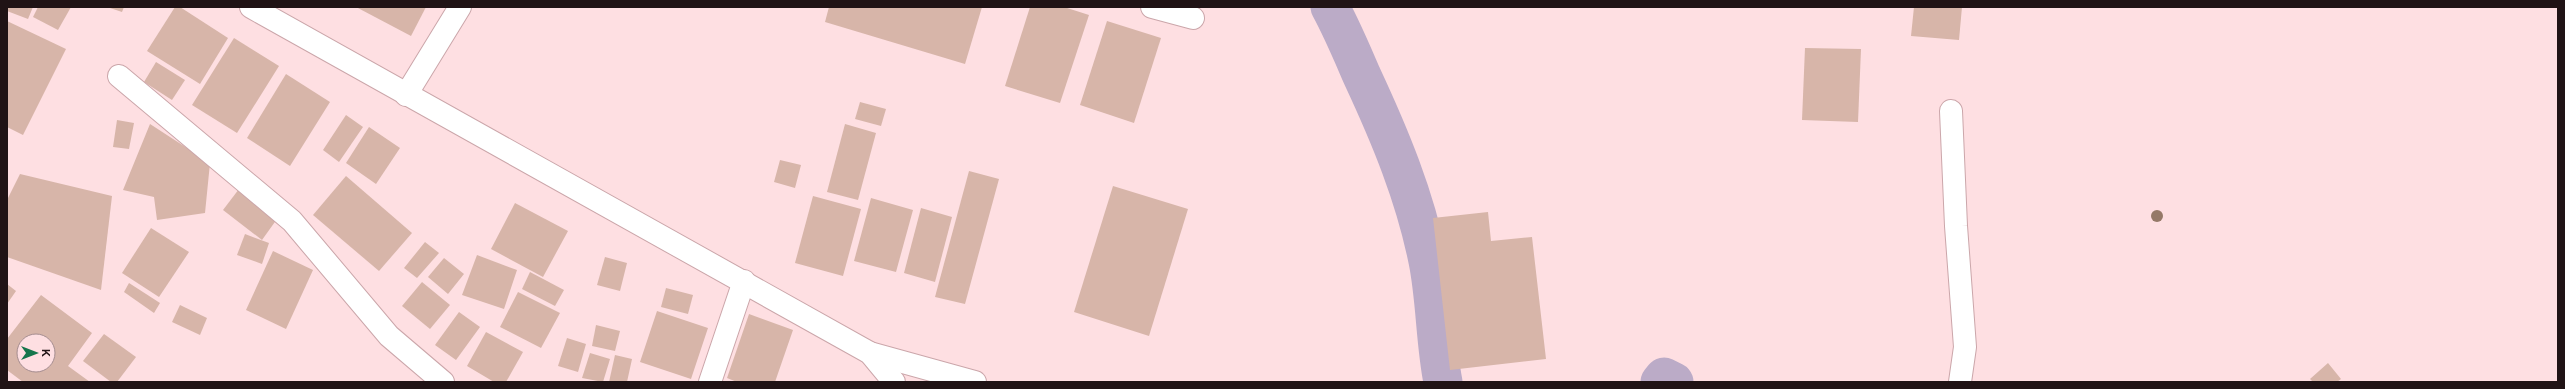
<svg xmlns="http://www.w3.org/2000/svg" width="2565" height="389" viewBox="0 0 2565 389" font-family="Inter,sans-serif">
<rect width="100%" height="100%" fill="#fedfe2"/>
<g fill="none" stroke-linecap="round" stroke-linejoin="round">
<g stroke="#bbabc7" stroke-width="39">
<path d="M1330 7C1342 29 1352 53 1362 76 1390 136 1415 196 1428 261 1436 301 1435 342 1443 382"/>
<polyline points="1660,382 1664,377 1674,382"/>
</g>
</g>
<g fill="#d7b5a9" fill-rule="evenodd">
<polygon points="7,7 33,7 28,19 7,11"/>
<polygon points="38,7 71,7 58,30 33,17"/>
<polygon points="107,7 124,7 122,12"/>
<polygon points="175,7 180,7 228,38 200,84 147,51"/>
<polygon points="356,7 426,7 411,36"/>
<polygon points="829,7 982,7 965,64 825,22"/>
<polygon points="1030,7 1064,7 1089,15 1060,103 1005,86"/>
<polygon points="1914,7 1962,7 1959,40 1911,36"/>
<polygon points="7,21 66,49 23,135 7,127"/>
<polygon points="1107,21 1161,38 1134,123 1080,105"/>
<polygon points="234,38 279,66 237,133 192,105"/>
<polygon points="1805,48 1861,49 1858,122 1802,120"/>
<polygon points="156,62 185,80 172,100 144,82"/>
<polygon points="286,74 330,102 290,166 247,138"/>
<polygon points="860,102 886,109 881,126 855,119"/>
<polygon points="346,115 363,127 339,162 323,150"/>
<polygon points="117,120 134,123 129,149 113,147"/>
<polygon points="150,124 210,163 205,213 157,220 154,197 123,190"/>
<polygon points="845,124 876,133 858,200 827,192"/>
<polygon points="369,127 400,148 376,184 346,163"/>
<polygon points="780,160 801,165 795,188 774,182"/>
<polygon points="969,171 999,179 965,304 935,297"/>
<polygon points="20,174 112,196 101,290 7,257 7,200"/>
<polygon points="346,176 412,233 379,271 313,215"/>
<polygon points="1113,186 1188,209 1149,336 1074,312"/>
<polygon points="239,189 277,219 262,240 223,210"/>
<polygon points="813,196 861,209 843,276 795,263"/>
<polygon points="871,198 913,210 896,272 854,261"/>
<polygon points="515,203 568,231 543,277 491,249"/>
<polygon points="921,208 952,217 935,282 904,273"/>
<polygon points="1488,212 1491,241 1532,237 1546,359 1450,370 1433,218"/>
<polygon points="151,228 189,252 159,297 122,273"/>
<polygon points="245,234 269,243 262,264 237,255"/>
<polygon points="425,242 439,253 417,278 404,268"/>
<polygon points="273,251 313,270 286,329 246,310"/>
<polygon points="477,255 517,270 504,309 462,295"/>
<polygon points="605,257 627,263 620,291 597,285"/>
<polygon points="444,258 464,274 448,294 428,277"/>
<polygon points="530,272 564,290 555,306 522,289"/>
<polygon points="422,282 450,305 430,329 402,306"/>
<polygon points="129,283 160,303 154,313 124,292"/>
<polygon points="7,284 16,291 7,304"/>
<polygon points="666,288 693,295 688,314 661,307"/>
<polygon points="518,292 560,313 541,348 500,327"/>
<path d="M41 295 92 333 68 366 90 382H23L7 370V339ZM24 341H48V365H24Z"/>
<polygon points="180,305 207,318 200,335 172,322"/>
<polygon points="657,311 708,328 691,379 640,362"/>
<polygon points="459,312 480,327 456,360 435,345"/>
<polygon points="749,314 793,330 775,382 737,382 727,378"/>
<polygon points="596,325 620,331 615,351 592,346"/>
<polygon points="486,332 523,352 506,382 494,382 467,366"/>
<polygon points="104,334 136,357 117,382 111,382 83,361"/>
<polygon points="567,338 586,344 578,372 558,366"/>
<polygon points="590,353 610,359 603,382 582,378"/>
<polygon points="615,355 632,359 627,382 609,382"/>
<polygon points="2328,363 2341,379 2337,382 2313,382 2310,379"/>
</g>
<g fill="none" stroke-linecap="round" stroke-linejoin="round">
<defs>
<polyline id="service" points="1951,111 1956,226 1965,347 1960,382"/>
<g id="minor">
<polyline points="1152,7 1193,18"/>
<polyline points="119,76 292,221 389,336 443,382"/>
<polyline points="406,95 460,7"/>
<polyline points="870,353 975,382"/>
<polyline points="710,382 744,281"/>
</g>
<polyline id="tertiary" points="251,7 870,353 894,382"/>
</defs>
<use href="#service" stroke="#cba6aa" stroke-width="24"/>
<use href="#minor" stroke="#cba6aa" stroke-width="24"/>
<use href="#tertiary" stroke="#cba6aa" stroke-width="24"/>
<use href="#service" stroke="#fff" stroke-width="22"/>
<use href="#minor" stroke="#fff" stroke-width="22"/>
<use href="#tertiary" stroke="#fff" stroke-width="22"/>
</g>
<circle fill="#957968" cx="2157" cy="216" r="6"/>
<rect width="2565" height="389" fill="none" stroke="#201315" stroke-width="16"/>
<g transform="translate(36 353) rotate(90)"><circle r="19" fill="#fedfe2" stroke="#a58d90"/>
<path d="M0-3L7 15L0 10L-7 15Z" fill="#15754b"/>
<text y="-6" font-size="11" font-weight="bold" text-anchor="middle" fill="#201315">K</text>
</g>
</svg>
